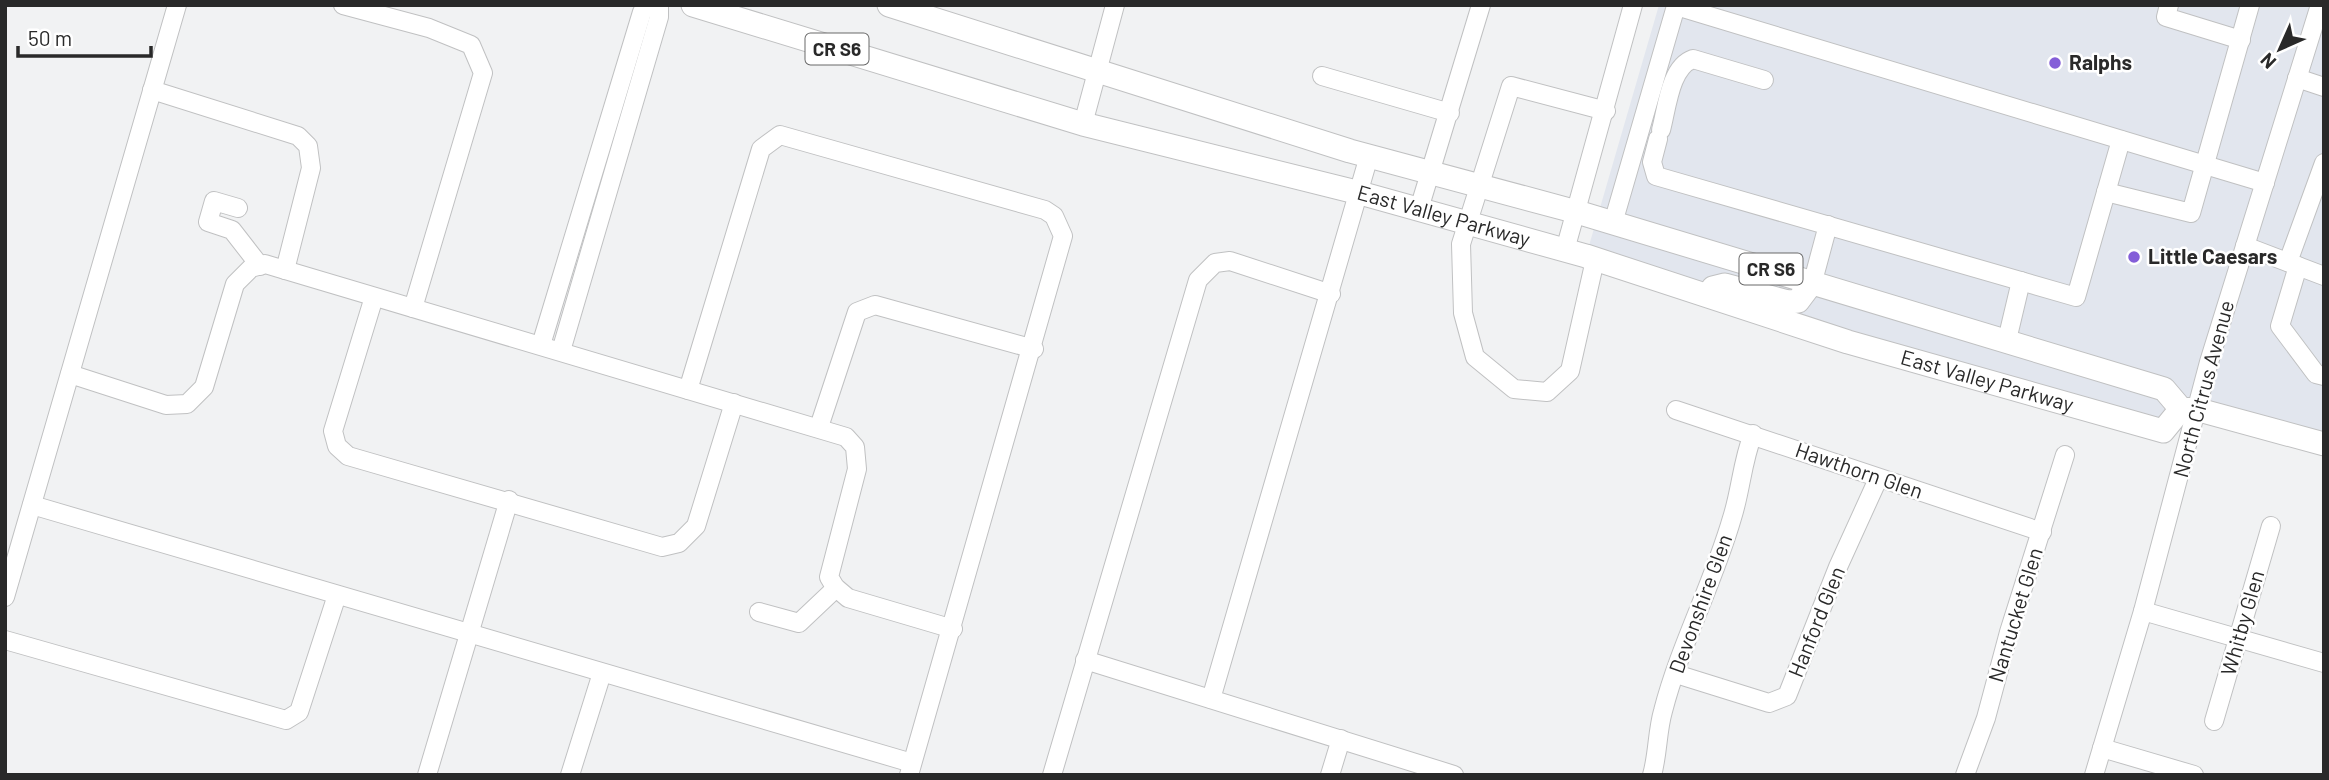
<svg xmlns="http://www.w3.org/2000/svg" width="2329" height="780" viewBox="0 0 2329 780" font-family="Barlow,sans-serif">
<rect width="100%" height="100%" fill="#f1f2f3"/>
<polygon fill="#e2e6ee" points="1659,5 2324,5 2324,444 2199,410 2163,431 1586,256"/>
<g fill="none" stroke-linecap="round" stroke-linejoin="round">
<defs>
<g id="minor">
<polyline points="343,5 429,28 471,45 483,73 413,308"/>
<polyline points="2169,5 2166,17 2241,40"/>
<polyline points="1322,76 1450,113"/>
<polyline points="2297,78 2324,87"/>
<polyline points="152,90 298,136 308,146 311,168 285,270"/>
<polyline points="1083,124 1115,5"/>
<path d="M1661 130C1667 108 1670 67 1693 59L1764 80"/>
<polyline points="1658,139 1652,162 1656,176 2076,297 2121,140"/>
<polyline points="2106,192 2191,213 2250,5"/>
<polyline points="238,208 214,201 208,222 232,230 260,266"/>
<polyline points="1419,209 1481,5"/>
<polyline points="1613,223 1676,6 2265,183"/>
<polyline points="2245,246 2324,276"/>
<polyline points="1565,250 1633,5"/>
<polyline points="1595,260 1570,371 1547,392 1514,389 1475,357 1463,313 1461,244 1511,86 1606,111"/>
<polyline points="2288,262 2324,163"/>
<polyline points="2298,266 2280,326 2316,374 2324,376"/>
<polyline points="1813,281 1828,225"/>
<polyline points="374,297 333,431 337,446 348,456 662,547 679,543 696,526 734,403"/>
<polyline points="2007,340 2021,281"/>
<polyline points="541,345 642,12 649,5"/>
<polyline points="561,351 659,17 659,5"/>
<polyline points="70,374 166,405 187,404 204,387 235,284 251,268 265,264 285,270 846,437 855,447 857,469 829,577 835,587 848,598 953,629"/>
<polyline points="688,390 761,149 780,135 1045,210 1054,216 1063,236 909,775"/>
<polyline points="1676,410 2042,532"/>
<polyline points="819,427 857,312 875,305 1034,349"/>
<polyline points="32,505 912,763"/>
<polyline points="5,597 177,5"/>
<polyline points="2143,611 2324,663"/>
<polyline points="759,612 799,623 836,588"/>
<polyline points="5,640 286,720 299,712 337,595"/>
<polyline points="1085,660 1454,775"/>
<polyline points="1676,674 1769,703 1787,696 1838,567 1878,479"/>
<polyline points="1211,699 1369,156"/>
<polyline points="2214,721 2271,526"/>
<polyline points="2102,748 2194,775"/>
<polyline points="427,775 509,500"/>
<polyline points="570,775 602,673"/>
<polyline points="1052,775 1198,280 1215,263 1230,261 1331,294"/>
<polyline points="1330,775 1341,739"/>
<path d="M1652 775C1658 754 1657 732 1663 711 1680 645 1713 584 1732 518 1741 490 1742 462 1753 434"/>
<polyline points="1965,775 1986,718 2009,632 2065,455"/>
<polyline points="2094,775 2143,611 2209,362 2320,5"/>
</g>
<g id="major">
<path id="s1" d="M693 5 1083 124 1360 193 1586 256 1848 342 2163 431 2181 409"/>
<polyline points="889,5 1350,151 1577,212 2164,389 2181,409 2199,410 2324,444"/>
<polyline points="1713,288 1725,285 1788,302 1798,301 1813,281"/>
</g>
</defs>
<use href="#minor" stroke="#c0c1c2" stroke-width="20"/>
<use href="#major" stroke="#c0c1c2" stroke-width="25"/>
<use href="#minor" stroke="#fff" stroke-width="18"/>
<use href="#major" stroke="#fff" stroke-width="23"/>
</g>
<g fill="#845ed8" stroke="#fff" stroke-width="2.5">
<circle cx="2055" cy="63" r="7"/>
<circle cx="2134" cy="257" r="7"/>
</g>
<g text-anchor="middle" stroke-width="5" stroke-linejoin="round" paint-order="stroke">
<g fill="#fff" stroke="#696969" stroke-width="2">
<rect x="805.5" y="33.5" width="63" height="31" rx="5"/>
<rect x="1739.5" y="253.5" width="63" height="31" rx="5"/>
</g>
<g font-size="19" font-weight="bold" fill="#292929">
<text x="837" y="56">CR S6</text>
<text x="1771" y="276">CR S6</text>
</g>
<g font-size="21" font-weight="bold" fill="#292929" stroke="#fff" text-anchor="start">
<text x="2069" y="70">Ralphs</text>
<text x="2148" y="264">Little Caesars</text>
</g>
<g font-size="21" fill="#292929" stroke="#fff">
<text dy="7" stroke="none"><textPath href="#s1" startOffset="780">East Valley Parkway</textPath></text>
<text dy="7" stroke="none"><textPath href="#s1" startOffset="1348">East Valley Parkway</textPath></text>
<text transform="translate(2204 389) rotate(-75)" y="7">North Citrus Avenue</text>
<text transform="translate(1859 471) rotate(19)" y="7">Hawthorn Glen</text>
<text transform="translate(1701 604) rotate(-70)" y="7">Devonshire Glen</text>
<text transform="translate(2016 615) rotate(-73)" y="7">Nantucket Glen</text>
<text transform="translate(1817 622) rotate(-68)" y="7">Hanford Glen</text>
<text transform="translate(2243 623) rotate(-74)" y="7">Whitby Glen</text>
</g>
</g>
<rect width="2329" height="780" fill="none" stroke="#292929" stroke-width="14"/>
<g transform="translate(2280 49) rotate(225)" stroke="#ffffff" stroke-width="5" paint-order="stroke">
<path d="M0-5L12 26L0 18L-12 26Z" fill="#292929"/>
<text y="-10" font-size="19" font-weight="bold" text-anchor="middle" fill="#292929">N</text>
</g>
<path d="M18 46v10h133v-10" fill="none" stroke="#292929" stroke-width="3.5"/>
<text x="28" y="46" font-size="21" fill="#292929" stroke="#ffffff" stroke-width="5" paint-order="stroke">50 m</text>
</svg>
